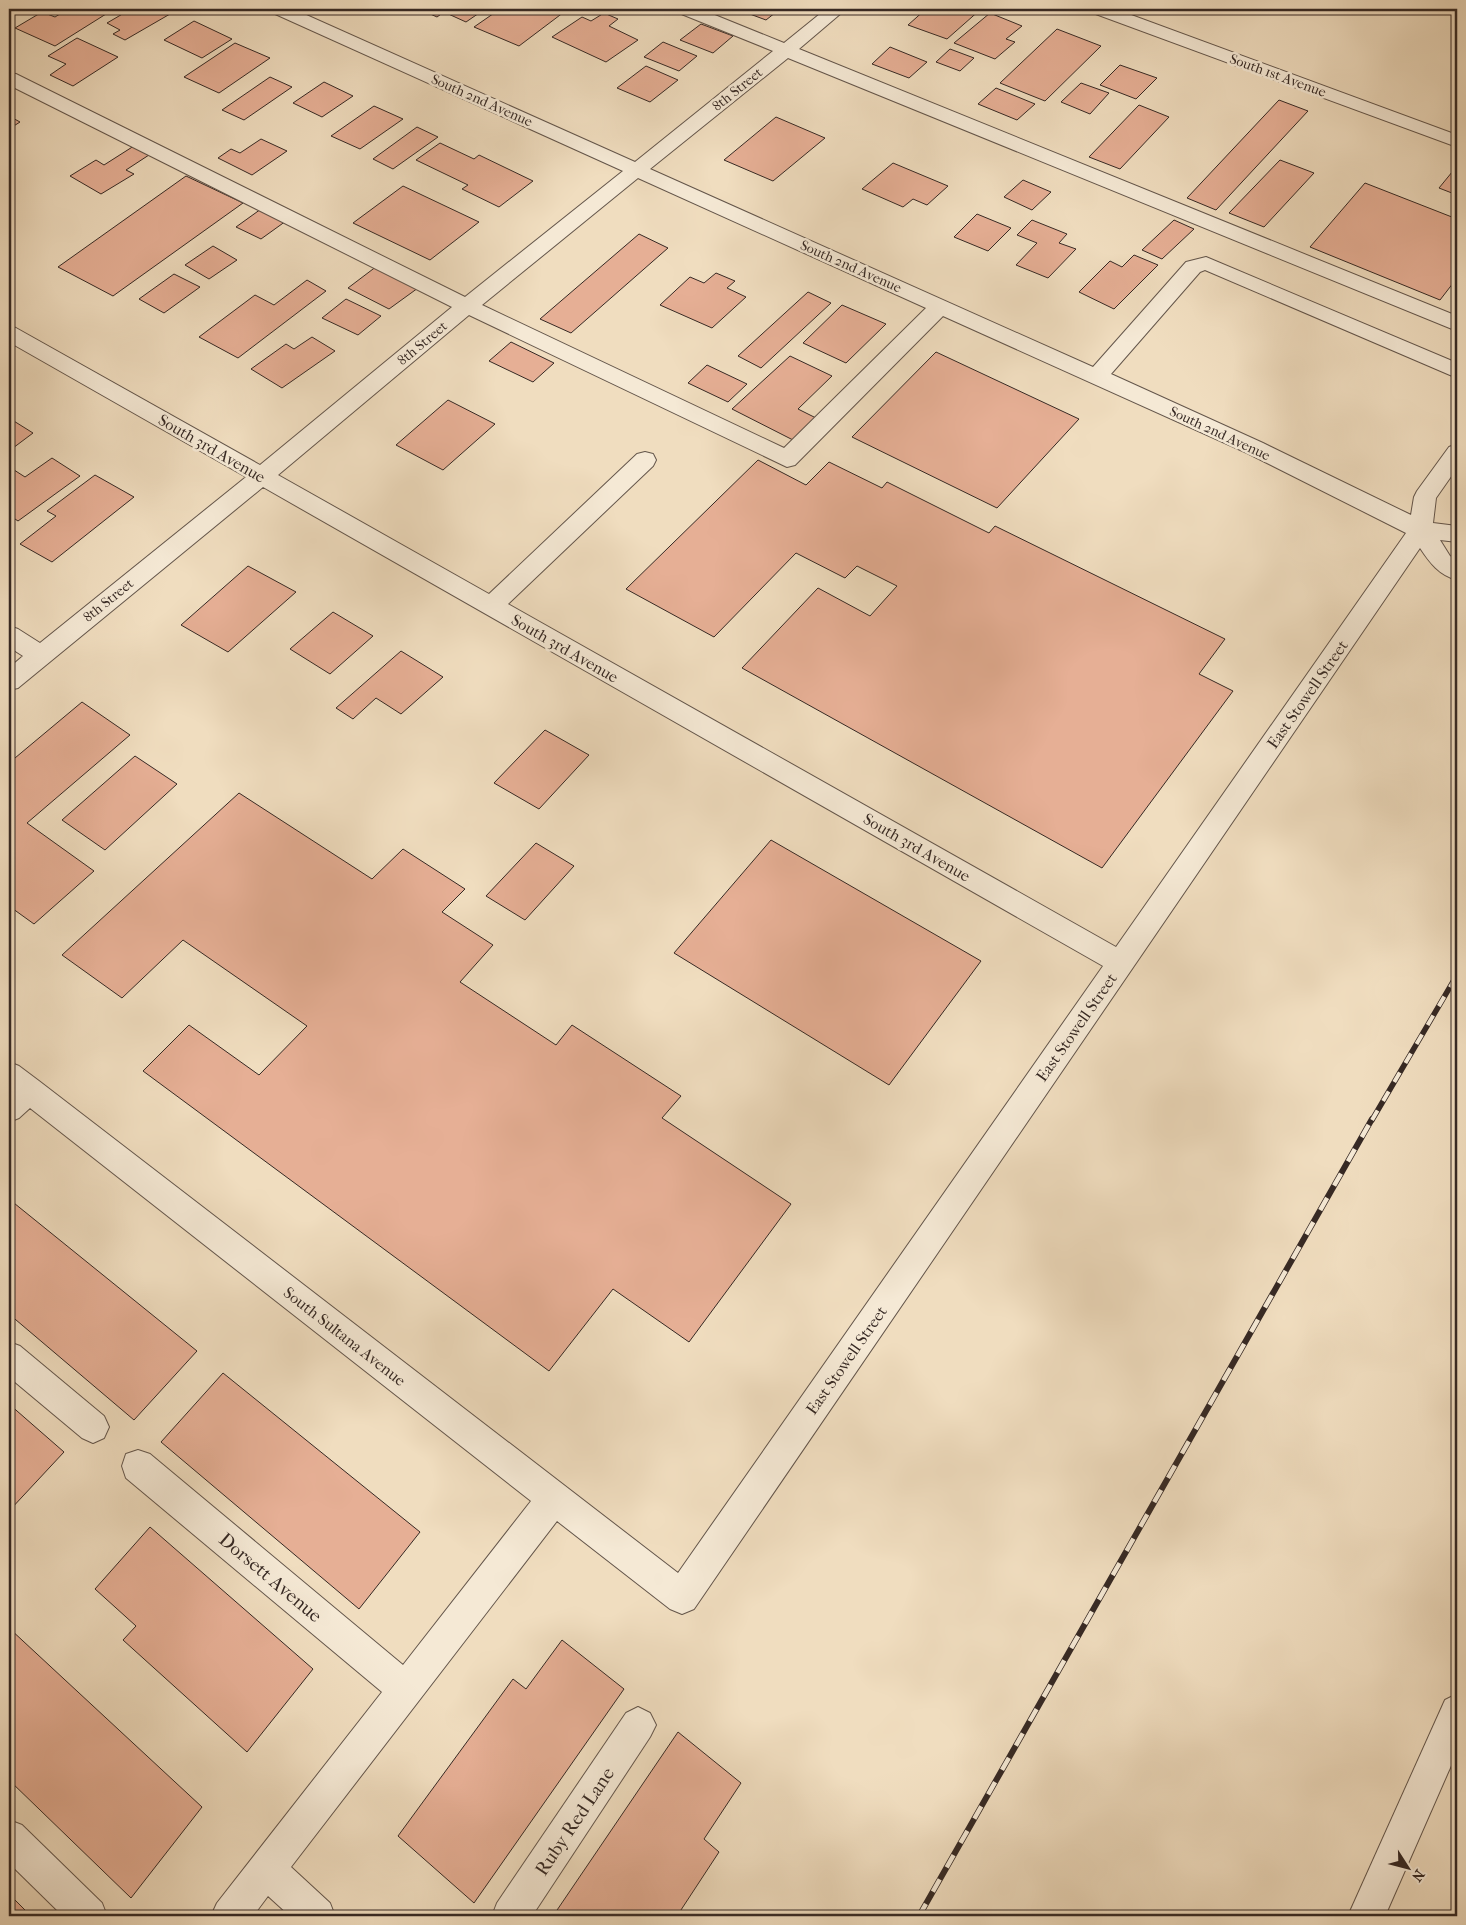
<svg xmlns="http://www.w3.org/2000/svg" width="1466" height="1925" viewBox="0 0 1466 1925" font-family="'IM FELL French Canon',serif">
<rect width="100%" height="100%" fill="#f0ddbf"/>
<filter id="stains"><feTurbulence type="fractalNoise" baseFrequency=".004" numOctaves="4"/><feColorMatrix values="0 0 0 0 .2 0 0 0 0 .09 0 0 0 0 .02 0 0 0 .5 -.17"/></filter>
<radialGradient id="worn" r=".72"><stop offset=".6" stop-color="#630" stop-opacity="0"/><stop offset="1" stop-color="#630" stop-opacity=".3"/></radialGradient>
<g fill="#e6af95" stroke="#362924">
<polygon points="68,9 114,9 55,46 15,28 42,12 55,17"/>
<polygon points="131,9 159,9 170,14 125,40 113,34 120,30 107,23"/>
<polygon points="419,9 485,9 466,22 444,12 437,17"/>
<polygon points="500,9 568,9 519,46 474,27"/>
<polygon points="740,9 780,9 766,20 739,10"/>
<polygon points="926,9 981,9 947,39 908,25"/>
<polygon points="604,13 618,19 609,26 638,40 606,62 552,37 582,17 591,21"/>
<polygon points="990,13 1022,26 1006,39 1015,42 995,59 954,43"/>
<polygon points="194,21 232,39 202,58 164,40"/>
<polygon points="701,24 733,36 713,53 680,40"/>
<polygon points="1057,29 1101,46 1045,101 1000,83"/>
<polygon points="77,38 118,57 73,86 50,75 66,64 48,56"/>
<polygon points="663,42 697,56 679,71 644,57"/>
<polygon points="235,43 270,58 219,93 184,77"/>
<polygon points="890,47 927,62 909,78 872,64"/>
<polygon points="950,49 974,58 960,71 936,62"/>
<polygon points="1120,65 1157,78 1136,99 1100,85"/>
<polygon points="646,66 678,80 650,102 617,88"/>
<polygon points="270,77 292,87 244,120 222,110"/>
<polygon points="324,82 353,96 322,117 293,103"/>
<polygon points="1081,83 1109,93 1090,114 1061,102"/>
<polygon points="996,88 1035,104 1017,120 978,104"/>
<polygon points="1279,100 1308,111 1216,210 1187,198"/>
<polygon points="1139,105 1169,117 1120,169 1089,157"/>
<polygon points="374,106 403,119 360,149 331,136"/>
<polygon points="9,116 20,122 9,129"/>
<polygon points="776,117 825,138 773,181 724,160"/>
<polygon points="417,127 438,137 393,169 373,159"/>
<polygon points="261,139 287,151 252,175 218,158 231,149 240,153"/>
<polygon points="440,143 474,159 479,155 533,181 499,207 462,189 468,185 416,160"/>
<polygon points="137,144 152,153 126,170 134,174 101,194 70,176 96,160 104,165"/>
<polygon points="1280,160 1314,173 1264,227 1229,213"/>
<polygon points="893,163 948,186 927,205 913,199 903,207 862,189"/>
<polygon points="1457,166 1457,195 1439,188"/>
<polygon points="186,176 243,203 113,296 58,267"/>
<polygon points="1023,180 1051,192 1032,210 1004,197"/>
<polygon points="1365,183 1457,219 1457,278 1440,300 1310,247"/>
<polygon points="403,186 479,222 430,260 353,223"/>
<polygon points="261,209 286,221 261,239 236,227"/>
<polygon points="977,214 1011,228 988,251 954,237"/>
<polygon points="1032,220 1067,234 1059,243 1076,249 1048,278 1016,265 1037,243 1017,235"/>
<polygon points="1174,220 1194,229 1162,259 1142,250"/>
<polygon points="639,234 668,248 571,333 540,319"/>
<polygon points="213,246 237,260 209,279 185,265"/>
<polygon points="1134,255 1158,265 1114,309 1079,292 1110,261 1122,267"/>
<polygon points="377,266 418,288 389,309 348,288"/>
<polygon points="716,273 735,281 727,288 746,297 712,328 660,305 690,277 704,283"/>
<polygon points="174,274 200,287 164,313 139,299"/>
<polygon points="307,280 326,291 238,358 199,337 255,295 274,305"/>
<polygon points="808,292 831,303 761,368 738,356"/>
<polygon points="346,299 381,316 358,335 322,318"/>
<polygon points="842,305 886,324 846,363 803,343"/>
<polygon points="312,337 335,351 282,388 251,369 286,344 294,349"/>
<polygon points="511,342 554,363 533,382 489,361"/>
<polygon points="936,352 1079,419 997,508 852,437"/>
<polygon points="790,356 832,376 798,409 816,418 793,440 732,409"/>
<polygon points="707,365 747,384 728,402 688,383"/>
<polygon points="448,400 495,424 443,470 396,445"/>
<polygon points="9,418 33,433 9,451"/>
<polygon points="52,458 80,476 18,521 9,515 9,470 11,468 25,477"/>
<polygon points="758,460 806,485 829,462 882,488 887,482 989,533 995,526 1225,639 1199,674 1233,691 1102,868 742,668 818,588 870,616 897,586 857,566 845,578 796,553 714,637 626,589"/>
<polygon points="95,475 134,497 52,562 20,544 56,516 47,511"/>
<polygon points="248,566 296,592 228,652 181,625"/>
<polygon points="333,612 373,636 330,674 290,649"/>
<polygon points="401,651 443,677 401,714 376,698 353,719 336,708"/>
<polygon points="82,702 130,735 27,823 94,871 34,924 9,906 9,763"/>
<polygon points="545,730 589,755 539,809 494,783"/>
<polygon points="135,756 177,784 105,850 62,820"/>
<polygon points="239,793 372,879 403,849 465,889 442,912 493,945 460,982 556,1045 572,1025 681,1096 662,1118 791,1204 689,1342 613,1289 549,1371 143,1071 189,1025 259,1075 307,1026 183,940 122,998 62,955"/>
<polygon points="771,840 981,961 889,1085 674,953"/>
<polygon points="536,843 574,866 525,920 486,896"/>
<polygon points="9,1199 197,1351 134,1420 9,1314"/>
<polygon points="223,1373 420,1532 359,1609 161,1442"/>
<polygon points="9,1404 64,1452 9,1511"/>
<polygon points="150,1527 313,1669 247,1752 123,1640 136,1626 95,1589"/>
<polygon points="9,1628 202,1807 131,1898 9,1780"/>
<polygon points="562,1640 624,1689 474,1903 398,1836 513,1679 526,1689"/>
<polygon points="678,1732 741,1783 704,1839 719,1852 677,1916 553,1916"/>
<polygon points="9,1894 31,1916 9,1916"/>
</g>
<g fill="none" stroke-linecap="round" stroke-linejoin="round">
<defs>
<g id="minor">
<path d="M270 9H293L635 162 773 51 679 13 676 9H700L784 43 826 9H846L799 49 1457 316V331L788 58 650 169 1093 367 1186 262 1206 257 1457 363V378L1205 270 1200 272 1111 374 1263 443 1411 515 1414 497 1417 491 1449 447 1457 444V468L1436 498 1433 523 1457 526V542L1440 540 1450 556 1457 560V580C1439 575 1430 563 1420 548L694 1609 682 1614 670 1609 557 1521 291 1867 330 1903 335 1916H290L268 1896 253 1916H211L217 1903 382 1692 126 1478 122 1466 126 1454 138 1450 150 1454 403 1665 531 1501 30 1108 19 1118 9 1122V1062L19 1066 39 1081 678 1573 1103 966 263 487 18 688 9 690V668L23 656 9 647V626L18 629 40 643 246 477 9 342V326L16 328 260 465 452 307 9 85V73L16 74 465 297 623 171 273 13ZM638 178 926 308 784 448 482 305ZM469 315 787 467 795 465 943 316 1247 453 1406 533 1116 947 508 604 653 466 656 460 653 454 645 452 637 454 489 594 278 475Z"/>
<polygon points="1090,9 1115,9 1457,135 1457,147 1093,13"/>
<polygon points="9,1342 20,1346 104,1416 109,1427 104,1438 93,1443 82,1438 9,1377"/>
<polygon points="1457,1694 1457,1752 1385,1916 1348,1916 1445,1700"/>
<polygon points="638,1707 650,1713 656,1725 650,1737 532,1916 492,1916 497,1903 626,1713"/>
<polygon points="9,1820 22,1825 102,1903 107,1916 63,1916 9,1863"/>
</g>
</defs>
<use href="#minor" stroke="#64564b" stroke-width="2"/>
<use href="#minor" fill="#f5e9d5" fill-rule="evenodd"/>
<defs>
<polyline id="rail-far1" points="1372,1120 1457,975"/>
<polyline id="rail" points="919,1916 1372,1119"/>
</defs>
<use href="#rail-far1" stroke="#362924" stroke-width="5.5"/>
<use href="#rail" stroke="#362924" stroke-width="6"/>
<use href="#rail-far1" stroke="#f5e9d5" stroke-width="4" stroke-dasharray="11" stroke-linecap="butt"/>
<use href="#rail" stroke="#f5e9d5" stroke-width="4.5" stroke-dasharray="14" stroke-linecap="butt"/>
</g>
<g text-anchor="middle" stroke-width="5" stroke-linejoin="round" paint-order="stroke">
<g font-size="14" fill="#362924" stroke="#f5e9d5">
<text transform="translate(1278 75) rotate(20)" y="5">South 1st Avenue</text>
<text transform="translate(737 89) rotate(-39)" y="5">8th Street</text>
<text transform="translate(482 100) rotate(24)" y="5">South 2nd Avenue</text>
<text transform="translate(851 266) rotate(24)" y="5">South 2nd Avenue</text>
<text transform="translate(422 343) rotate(-40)" y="5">8th Street</text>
<text transform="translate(1220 433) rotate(25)" y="5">South 2nd Avenue</text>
<text transform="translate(108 600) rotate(-39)" y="5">8th Street</text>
</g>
<g font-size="16" fill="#362924" stroke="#f5e9d5">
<text transform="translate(212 448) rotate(30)" y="6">South 3rd Avenue</text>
<text transform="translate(565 648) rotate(30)" y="6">South 3rd Avenue</text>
<text transform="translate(1307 694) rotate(-55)" y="6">East Stowell Street</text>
<text transform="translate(917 847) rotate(30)" y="6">South 3rd Avenue</text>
<text transform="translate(1076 1027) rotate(-55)" y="6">East Stowell Street</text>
<text transform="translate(345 1336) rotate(38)" y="6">South Sultana Avenue</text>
<text transform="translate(846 1360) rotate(-55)" y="6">East Stowell Street</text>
</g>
<g font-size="19" fill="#362924" stroke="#f5e9d5">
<text transform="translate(271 1577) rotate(40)" y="7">Dorsett Avenue</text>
<text transform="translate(574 1821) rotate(-56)" y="7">Ruby Red Lane</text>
</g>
</g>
<rect width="1466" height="1925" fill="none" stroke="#f0ddbf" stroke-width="30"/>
<rect x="10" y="10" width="1446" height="1905" fill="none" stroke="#362924" stroke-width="2.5"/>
<rect x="15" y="15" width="1436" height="1895" fill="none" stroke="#362924"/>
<g transform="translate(1408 1868) rotate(126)" stroke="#f5e9d5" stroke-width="4" paint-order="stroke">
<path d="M0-4L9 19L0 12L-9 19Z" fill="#362924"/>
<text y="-8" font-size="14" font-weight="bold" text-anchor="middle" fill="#362924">N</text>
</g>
<rect width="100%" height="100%" filter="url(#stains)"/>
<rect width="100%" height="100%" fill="url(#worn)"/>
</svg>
